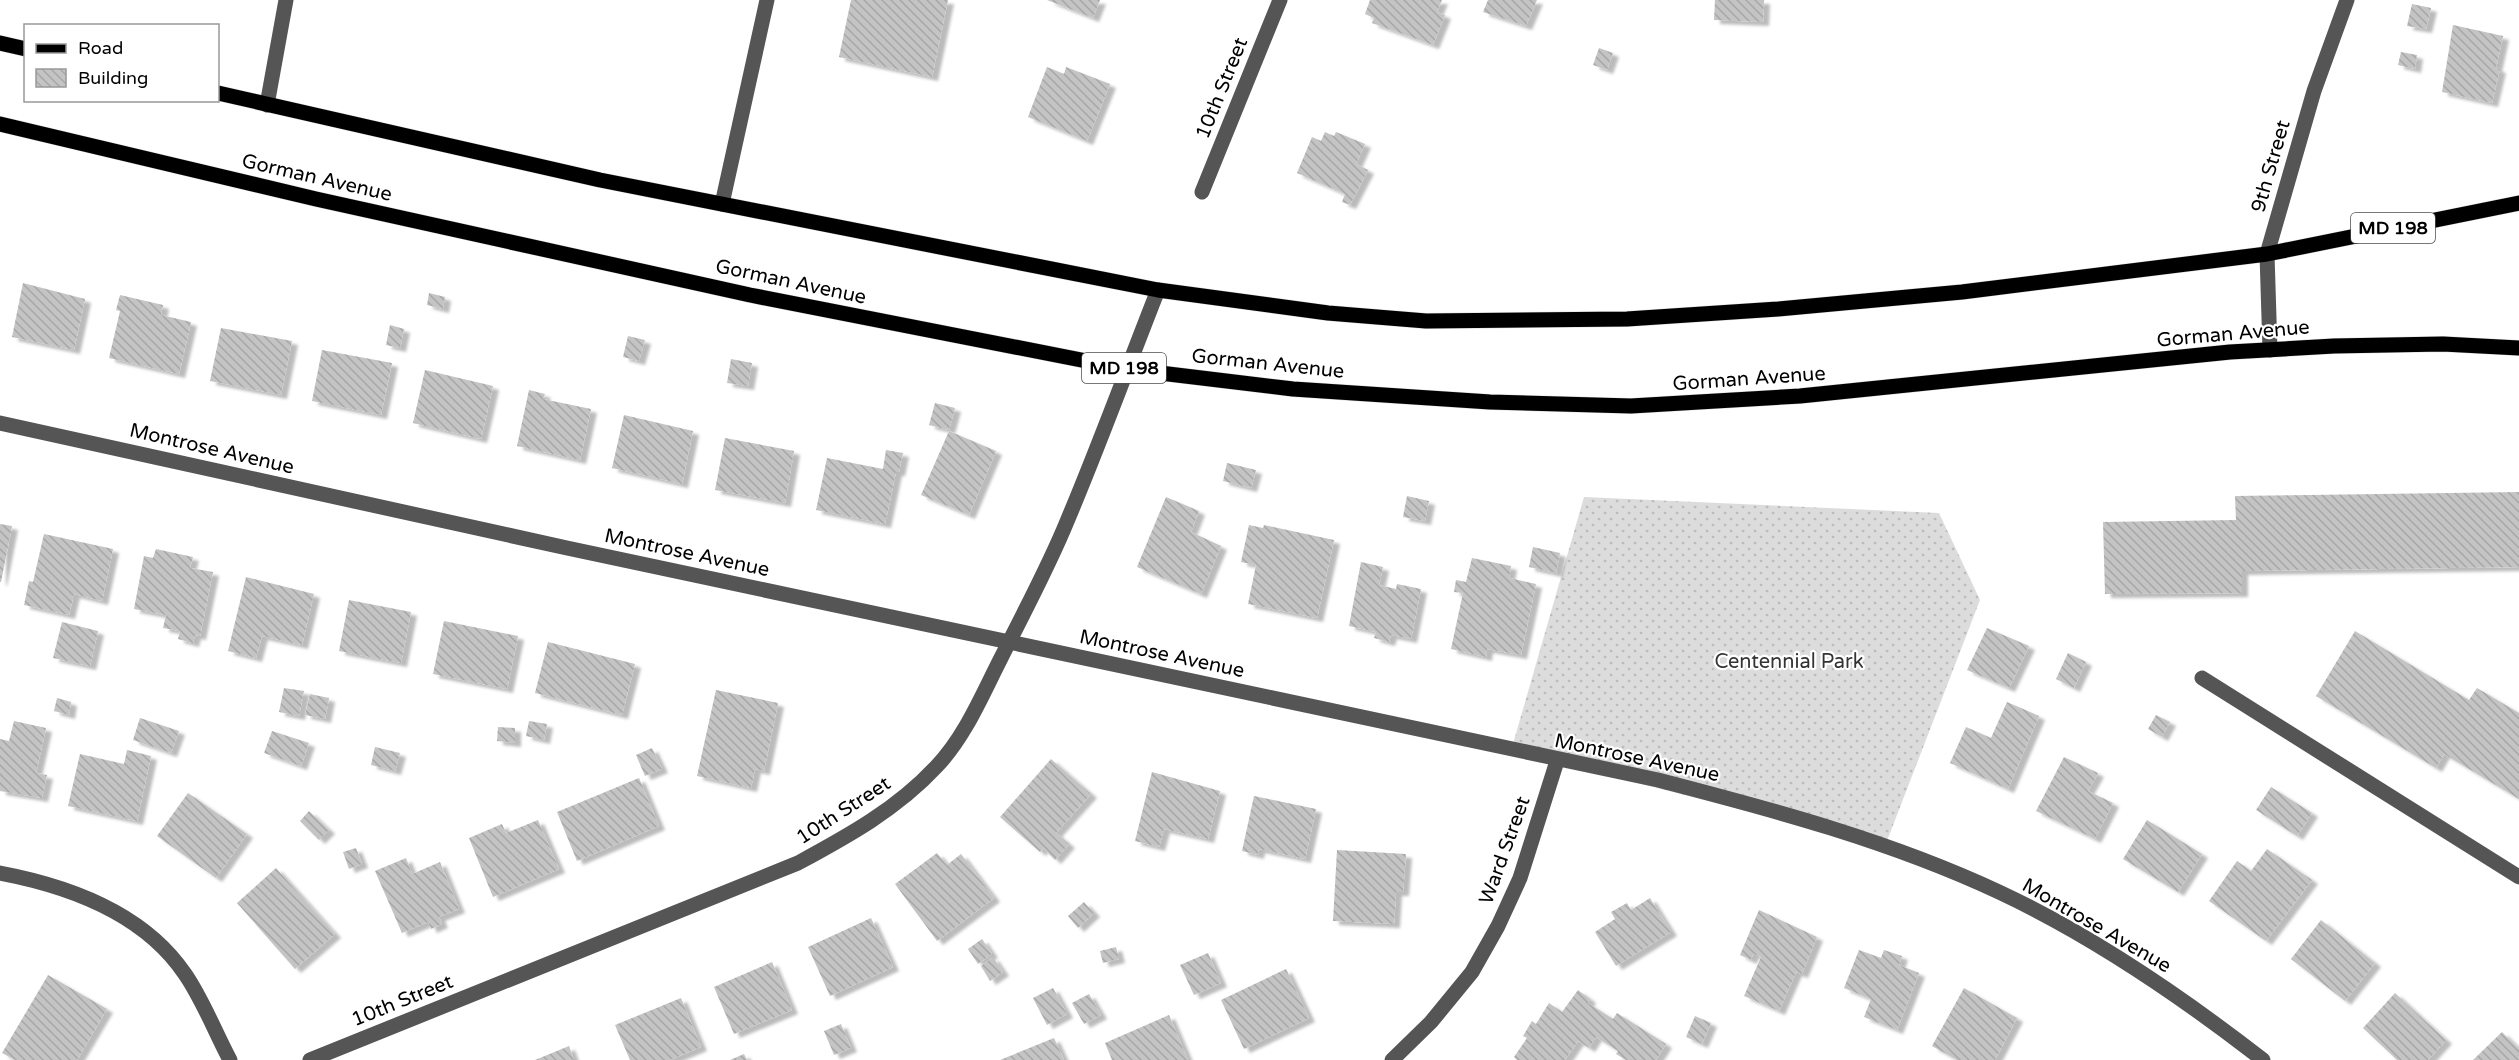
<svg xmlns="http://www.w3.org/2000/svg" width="2519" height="1060" viewBox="0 0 2519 1060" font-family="'Varela Round',sans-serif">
<defs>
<pattern id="grass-dots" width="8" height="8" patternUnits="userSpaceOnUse" patternTransform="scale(1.5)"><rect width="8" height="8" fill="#dcdcdc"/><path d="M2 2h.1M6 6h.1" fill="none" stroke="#bbb" stroke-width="1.8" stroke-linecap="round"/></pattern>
<pattern id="building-back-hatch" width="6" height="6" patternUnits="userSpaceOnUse" patternTransform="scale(1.5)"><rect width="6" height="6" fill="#c4c4c4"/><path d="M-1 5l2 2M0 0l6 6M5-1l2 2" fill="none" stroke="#a7a7a7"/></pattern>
<filter id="shadow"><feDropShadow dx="6" dy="4" stdDeviation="1.5" flood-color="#0004"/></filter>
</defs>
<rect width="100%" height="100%" fill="#fff"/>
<polygon fill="url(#grass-dots)" points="1584,497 1939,513 1980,600 1885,846 1511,751"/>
<g fill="url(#building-back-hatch)" filter="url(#shadow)">
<polygon points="851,0 948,0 932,77 839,57"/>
<polygon points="1047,0 1100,0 1093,18"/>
<polygon points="1370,0 1442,0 1437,12 1445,15 1433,45 1372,23 1374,18 1365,14"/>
<polygon points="1488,0 1537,0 1526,26 1483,12"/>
<polygon points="1715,0 1764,0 1763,22 1714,20"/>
<polygon points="2412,4 2431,8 2426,29 2407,26"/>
<polygon points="2453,25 2503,36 2496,68 2500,69 2492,103 2442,92"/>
<polygon points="1599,48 1613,53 1607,70 1593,65"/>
<polygon points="2401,52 2417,55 2415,69 2398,65"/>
<polygon points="1047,67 1064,74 1066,67 1110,84 1087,141 1028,117"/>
<polygon points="1325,132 1334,136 1336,132 1365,144 1356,164 1368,170 1350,205 1342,202 1345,194 1297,173 1312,137 1321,141"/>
<polygon points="23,283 85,299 74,350 12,337"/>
<polygon points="429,293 445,297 443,309 427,305"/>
<polygon points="120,295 163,305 161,315 191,322 179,374 109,358 120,311 116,310"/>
<polygon points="390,325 404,329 400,348 386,345"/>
<polygon points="221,328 292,341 281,395 210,381"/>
<polygon points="628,336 645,340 639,361 623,357"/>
<polygon points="322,350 392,363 381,415 312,401"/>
<polygon points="731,359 752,363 748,386 727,383"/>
<polygon points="425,370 493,386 481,439 413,423"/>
<polygon points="529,390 545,394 543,399 591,409 580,460 517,446"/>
<polygon points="935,403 955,408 949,430 929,425"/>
<polygon points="624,415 693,431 682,484 612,468"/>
<polygon points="949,431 996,451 969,515 921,495"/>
<polygon points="725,438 794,451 785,503 715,490"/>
<polygon points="886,450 903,453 899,472 896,472 885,524 816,510 827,458 883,469"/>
<polygon points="1227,463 1256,470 1251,488 1223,481"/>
<polygon points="2519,492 2519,567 2242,571 2242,593 2105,594 2103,522 2236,520 2235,496"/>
<polygon points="1407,496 1429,501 1425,521 1403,517"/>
<polygon points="1166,497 1199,511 1191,532 1221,546 1201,594 1137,567"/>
<polygon points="0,524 12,526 1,582 0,582"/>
<polygon points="1249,525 1263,528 1264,525 1334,540 1317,618 1248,604 1256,565 1241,562"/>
<polygon points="44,534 113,549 102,601 74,594 69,615 24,605 29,581 33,582"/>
<polygon points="1533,547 1560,553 1556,573 1529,567"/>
<polygon points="156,549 193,557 190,568 213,572 200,636 195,635 193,643 178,639 180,631 163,628 166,615 134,609 144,556 153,558"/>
<polygon points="1472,558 1511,566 1509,578 1536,584 1521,655 1487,649 1486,657 1451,649 1463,593 1454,592 1456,580 1466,582"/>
<polygon points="1361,562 1383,567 1379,585 1396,589 1397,584 1421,589 1411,639 1391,635 1389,642 1374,638 1376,632 1349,626"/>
<polygon points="246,577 314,594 302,645 262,636 256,658 228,651"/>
<polygon points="349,600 411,612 401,663 339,651"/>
<polygon points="444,621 518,636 507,689 433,674"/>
<polygon points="62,622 98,631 90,666 53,658"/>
<polygon points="1987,628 2029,646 2009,688 1967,670"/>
<polygon points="2355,631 2469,700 2477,688 2519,713 2519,799 2444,754 2436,768 2316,696"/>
<polygon points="548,642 635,664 622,715 535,693"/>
<polygon points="2068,653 2086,662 2074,688 2056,679"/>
<polygon points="284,688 304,691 299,716 279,712"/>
<polygon points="716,690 778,703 764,771 755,769 751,788 697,776"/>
<polygon points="310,694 329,698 325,719 305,715"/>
<polygon points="57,698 71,702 69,715 54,711"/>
<polygon points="2007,702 2039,716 2008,789 1950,763 1966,727 1991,738"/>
<polygon points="2156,715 2170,722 2162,737 2148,729"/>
<polygon points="140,718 179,731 171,753 133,740"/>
<polygon points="14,721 46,728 36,773 47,775 42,798 0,791 0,739 9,741"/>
<polygon points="529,721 547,724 544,740 526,736"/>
<polygon points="498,727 515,728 515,743 497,741"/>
<polygon points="272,731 309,743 301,766 264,753"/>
<polygon points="375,747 400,753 395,771 371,765"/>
<polygon points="652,748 662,769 645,776 636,755"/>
<polygon points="127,750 151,756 137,821 68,806 80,754 124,764"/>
<polygon points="2064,757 2098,773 2088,791 2113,803 2095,839 2036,811"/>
<polygon points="1051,759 1091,794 1056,833 1069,844 1055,860 1043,848 1040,852 1000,817"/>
<polygon points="1152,772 1220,791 1208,839 1164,829 1159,847 1135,841"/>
<polygon points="639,778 659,826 577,861 557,812"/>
<polygon points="2271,787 2312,813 2297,836 2256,810"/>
<polygon points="188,793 247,834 216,878 157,836"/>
<polygon points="1254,796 1316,809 1305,859 1259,849 1258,855 1242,851"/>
<polygon points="309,811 329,830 319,840 300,821"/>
<polygon points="538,820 559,869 493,897 469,838 502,824 506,833"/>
<polygon points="2147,820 2202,854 2178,892 2123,859"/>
<polygon points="356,848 362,864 349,869 343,852"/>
<polygon points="2267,849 2312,880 2266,941 2209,901 2237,861 2251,871"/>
<polygon points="1337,850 1406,854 1403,892 1396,892 1394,924 1333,921"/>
<polygon points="937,853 947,865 961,854 994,898 937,941 895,884"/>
<polygon points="406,858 412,874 440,862 459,909 439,917 442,924 431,929 428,922 402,933 375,871"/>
<polygon points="276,868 335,934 295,969 237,903"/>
<polygon points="1650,898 1671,932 1616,966 1595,932 1615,919 1611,912 1627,903 1631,910"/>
<polygon points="1084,902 1094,913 1078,928 1068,916"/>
<polygon points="1759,910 1817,937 1802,974 1796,972 1779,1011 1744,996 1761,957 1753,954 1751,960 1740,955"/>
<polygon points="871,918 893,967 830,996 808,947"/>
<polygon points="2321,920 2375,963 2345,1001 2291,959"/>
<polygon points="982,939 992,954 978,964 968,949"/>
<polygon points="1116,947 1119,959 1103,963 1100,951"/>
<polygon points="1859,950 1881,958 1884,950 1902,956 1899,965 1919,973 1897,1030 1864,1017 1871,999 1844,988"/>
<polygon points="1208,953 1221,983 1194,995 1180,965"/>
<polygon points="993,957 1003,972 990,981 981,966"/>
<polygon points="772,962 792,1010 734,1034 714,987"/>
<polygon points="1286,969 1309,1018 1244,1049 1221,1000"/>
<polygon points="48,975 107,1009 77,1060 15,1060 2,1053"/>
<polygon points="1053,988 1067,1014 1047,1025 1033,998"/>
<polygon points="1964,988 2017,1018 1995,1060 1957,1060 1932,1046"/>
<polygon points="1578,990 1590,999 1588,1003 1613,1019 1617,1013 1666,1044 1656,1060 1626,1060 1616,1054 1618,1051 1596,1037 1589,1048 1578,1041 1565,1060 1517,1060 1514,1057 1527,1038 1523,1036 1532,1021 1536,1024 1549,1003 1562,1012"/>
<polygon points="2395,993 2446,1040 2428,1060 2397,1060 2363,1028"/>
<polygon points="1089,994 1101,1015 1084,1024 1072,1003"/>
<polygon points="681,998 701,1047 670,1060 630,1060 615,1025"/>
<polygon points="1169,1015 1188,1060 1112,1060 1105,1043"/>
<polygon points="1695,1016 1711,1023 1702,1044 1686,1037"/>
<polygon points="841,1024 851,1048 834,1055 824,1031"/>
<polygon points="2502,1032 2519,1049 2519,1060 2473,1060"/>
<polygon points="1054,1038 1064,1060 1000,1060"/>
<polygon points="569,1046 574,1060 535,1060"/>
<polygon points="744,1054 747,1060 730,1060"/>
</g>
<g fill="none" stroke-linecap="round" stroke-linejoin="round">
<defs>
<g id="major">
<polyline points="0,43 26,49"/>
<polyline points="218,93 600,180 1158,290 1328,313 1426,321 1627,319 1778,309 1962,292 2267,254 2519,203"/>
<polyline points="0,124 316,199 750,295 1127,369 1293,389 1490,402 1631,406 1800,396 2230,352 2334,346 2443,344 2519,348"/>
</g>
</defs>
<use href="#major" stroke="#dbdbdb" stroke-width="16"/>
<g stroke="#555" stroke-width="15">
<polyline points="267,105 286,0"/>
<polyline points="1202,192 1280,0"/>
<polyline points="722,204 767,0"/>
<polyline points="2270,350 2267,254 2314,91 2347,0"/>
<path d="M0 423 567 548 1658 780C1774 810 1890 841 1999 892 2093 936 2182 997 2263 1060"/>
<polyline points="2202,678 2519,877"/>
<path d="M0 873C69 886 144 913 185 974 203 1000 215 1032 230 1060"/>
<path d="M310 1060 798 863C848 836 897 809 936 767 965 737 982 695 1001 658 1024 612 1049 566 1068 519 1100 443 1128 366 1158 290"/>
<polyline points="1392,1060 1431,1022 1472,972 1498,926 1520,878 1557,761"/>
</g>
<use href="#major" stroke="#000" stroke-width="15"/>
</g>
<g text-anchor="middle" stroke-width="4.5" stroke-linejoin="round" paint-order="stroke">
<g fill="#fff" stroke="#4c4c4c" stroke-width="1.5">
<rect x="2351" y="213" width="84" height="30" rx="4.5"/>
<rect x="1082" y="353" width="84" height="30" rx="4.5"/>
</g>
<g font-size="18" font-weight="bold" fill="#000">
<text x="2393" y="234">MD 198</text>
<text x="1124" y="374">MD 198</text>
</g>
<g font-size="20" fill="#000" stroke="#fff">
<text transform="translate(1221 88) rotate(-68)" y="7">10th Street</text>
<text transform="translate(2270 166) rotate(-74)" y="7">9th Street</text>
<text transform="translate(317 177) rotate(13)" y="7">Gorman Avenue</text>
<text transform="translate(791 281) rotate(12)" y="7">Gorman Avenue</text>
<text transform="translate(2233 333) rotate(-5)" y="7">Gorman Avenue</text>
<text transform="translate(1268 363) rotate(6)" y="7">Gorman Avenue</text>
<text transform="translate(1749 378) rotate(-4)" y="7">Gorman Avenue</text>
<text transform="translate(212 448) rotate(13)" y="7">Montrose Avenue</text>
<text transform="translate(687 552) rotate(12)" y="7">Montrose Avenue</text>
<text transform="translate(1162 653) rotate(12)" y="7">Montrose Avenue</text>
<text transform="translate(1637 757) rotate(12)" y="7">Montrose Avenue</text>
<text transform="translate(843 810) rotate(-33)" y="7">10th Street</text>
<text transform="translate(1504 850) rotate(-70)" y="7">Ward Street</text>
<text transform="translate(2097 925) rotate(30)" y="7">Montrose Avenue</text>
<text transform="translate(402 1000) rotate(-22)" y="7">10th Street</text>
</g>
<g font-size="20" fill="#333" stroke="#fff">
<text x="1789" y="668">Centennial Park</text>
</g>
</g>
<rect x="24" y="24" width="195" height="78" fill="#ffffff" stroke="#999999" stroke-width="1.5"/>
<rect x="36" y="44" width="30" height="9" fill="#000000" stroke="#999999" stroke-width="1.5"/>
<text x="78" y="54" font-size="18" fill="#000000">Road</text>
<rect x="36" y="69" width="30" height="18" fill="url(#building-back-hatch)" stroke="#999999" stroke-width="1.5"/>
<text x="78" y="84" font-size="18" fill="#000000">Building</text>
</svg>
